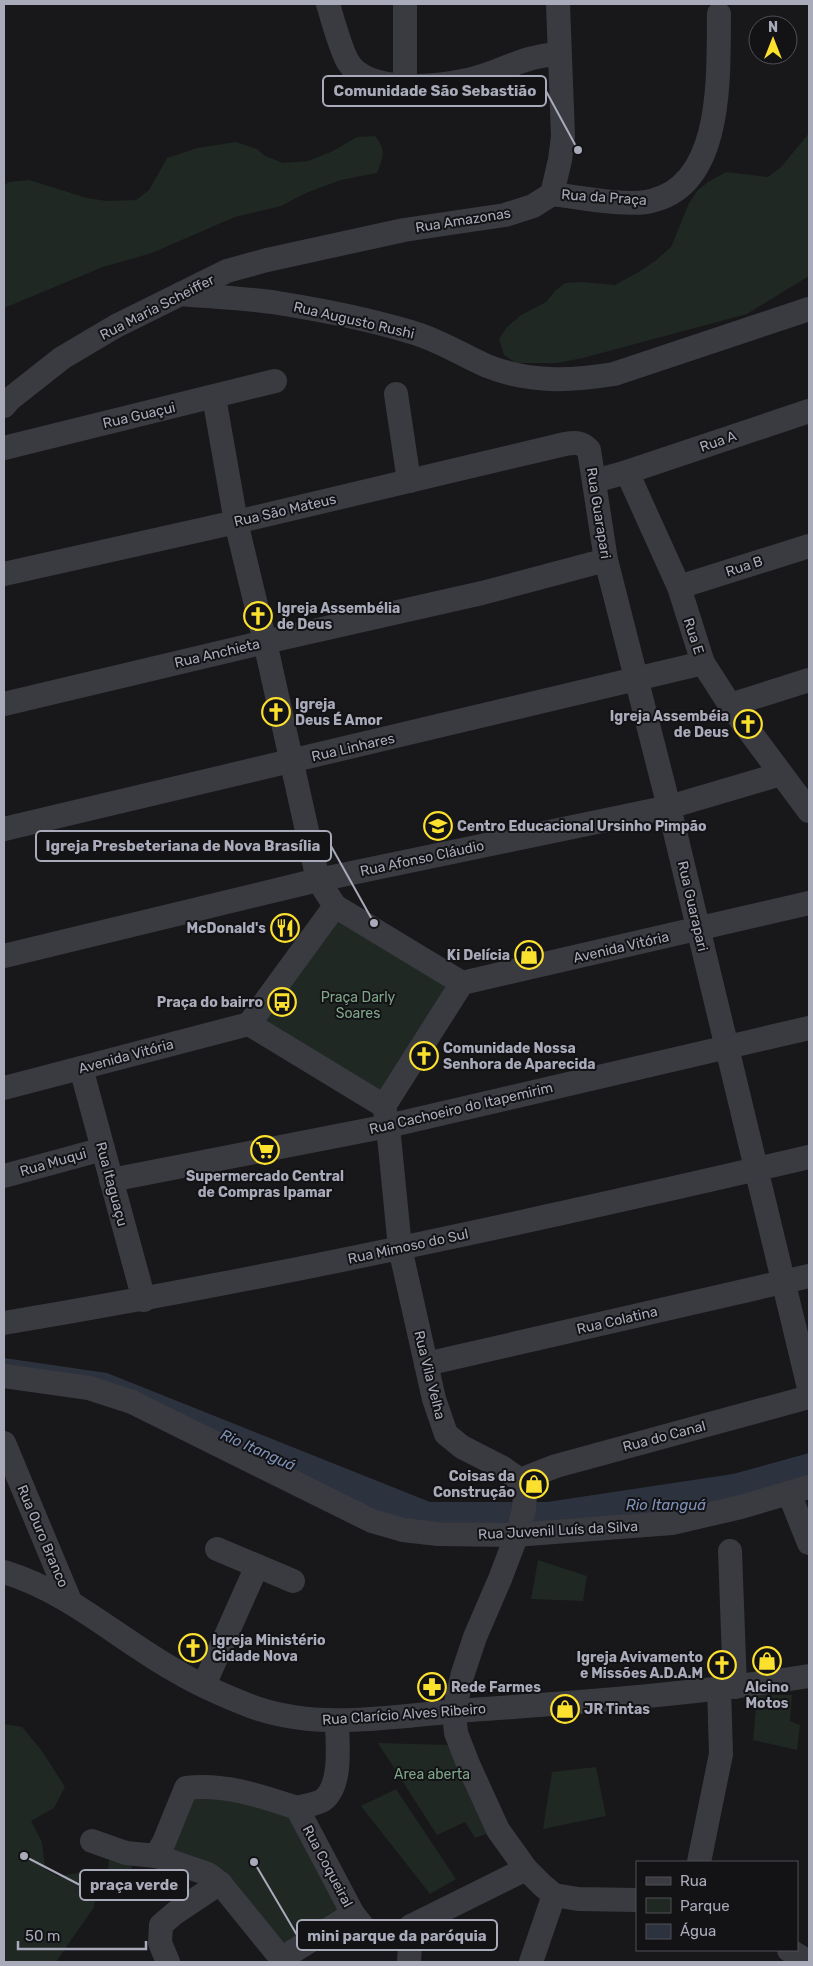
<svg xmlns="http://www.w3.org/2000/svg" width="813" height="1966" viewBox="0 0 813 1966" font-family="Rubik,sans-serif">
<rect width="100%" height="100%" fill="#18171a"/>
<g fill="#1f2822">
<polygon points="809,133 809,276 747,314 583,358 557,363 516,363 504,355 499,339 507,327 521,315 546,302 555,291 565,283 582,282 615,285 640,271 655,261 671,247 689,203 698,190 708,182 726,172 768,177 781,167"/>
<path d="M375 136C387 151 383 157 377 173L341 180 306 193 281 206 235 217 152 253 103 267 4 308V185L9 182 29 180 87 198 107 201 136 200 149 190 167 158 197 148 236 142 257 149 265 156 283 163 308 161 333 151 357 137Z"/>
<polygon points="338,920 448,987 381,1092 264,1021"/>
<polygon points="538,1560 587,1576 583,1601 531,1599"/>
<polygon points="757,1695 792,1695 790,1721 800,1725 797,1750 753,1740"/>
<polygon points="4,1724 22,1727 42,1751 65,1787 54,1808 31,1821 42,1842 45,1869 58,1876 78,1873 98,1879 94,1907 56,1962 4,1962"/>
<polygon points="378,1743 451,1745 492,1832 475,1838 465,1822 437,1835"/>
<polygon points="596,1767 606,1816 543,1829 552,1772"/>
<polygon points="396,1789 456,1879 430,1894 361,1806"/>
<polygon points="188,1792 294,1812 348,1912 284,1952 162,1853"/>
<polygon points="120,1857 132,1862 131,1892 106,1886 109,1860"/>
</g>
<polygon fill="#2c333f" points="4,1358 107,1373 430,1502 547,1502 733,1474 809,1453 809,1485 688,1519 514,1525 392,1521 123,1395 4,1378"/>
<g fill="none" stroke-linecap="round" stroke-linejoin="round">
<g stroke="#3a3a41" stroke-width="24">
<path d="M328 4C332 18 341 50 348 62 368 94 436 87 467 80 489 76 508 65 529 59 539 56 550 55 559 53"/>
<polyline points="405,4 405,86"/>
<path d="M552 194C578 197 627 207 651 201 725 185 718 71 719 14"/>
<path d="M180 294C212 297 246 298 278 303 322 310 368 319 411 332 437 339 462 355 487 366 529 383 571 381 614 374L809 309"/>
<polyline points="396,394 409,481"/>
<polyline points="214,397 236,522 265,642 318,880 335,906 462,983 384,1106 249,1024 335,906"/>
<polyline points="4,406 10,399 62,358 116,326 227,271 267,260 404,230 505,215 533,206 552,194 560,160 563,136 558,4"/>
<polyline points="4,448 275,381"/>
<polyline points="627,472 809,411"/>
<polyline points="595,481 627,472 679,587 703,663 730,705 809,811"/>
<path d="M4 574 236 522 565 444C575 442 582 442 589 450L606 560 669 807 809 1388"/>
<polyline points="679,587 809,546"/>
<polyline points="4,704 265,642 482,593 606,560"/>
<polyline points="730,705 809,680"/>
<polyline points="4,829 703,663"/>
<polyline points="4,956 318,880 669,807 781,774"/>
<polyline points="462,983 809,903"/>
<polyline points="81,1068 144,1300"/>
<polyline points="4,1088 249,1024"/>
<polyline points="384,1106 388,1126 400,1248 434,1399 446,1434 462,1447 503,1468 520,1480 525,1495 524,1509 519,1529 500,1579 475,1637 463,1673 454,1711 456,1733 468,1764 498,1830 526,1869 542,1885 554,1895 578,1899 637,1900"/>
<polyline points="4,1176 103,1149"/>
<polyline points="111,1180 388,1126 809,1028"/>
<path d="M4 1323C274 1278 542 1219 809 1157"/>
<polyline points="426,1364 809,1276"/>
<polyline points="4,1376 89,1388 132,1402 372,1521 403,1530 438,1534 515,1535 672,1523 741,1507 809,1487"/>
<polyline points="4,1443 70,1601"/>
<polyline points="520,1480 556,1466 809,1397"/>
<polyline points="789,1493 809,1543"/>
<polyline points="217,1549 293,1581"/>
<polyline points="730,1551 735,1687"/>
<path d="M4 1572C70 1592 117 1638 176 1671 199 1685 227 1697 253 1707 323 1732 399 1715 471 1710 584 1702 698 1694 809 1676"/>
<polyline points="204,1685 257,1566"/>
<path d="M297 1808C304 1806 317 1804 323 1800 343 1785 337 1742 337 1721"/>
<polyline points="92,1841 126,1853 156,1856 208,1874 220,1883 276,1952 284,1957 353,1914"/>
<path d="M156 1856 164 1842 186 1788C224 1783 261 1796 297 1808L353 1914 368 1933 382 1938 405 1931 411 1926 526 1869"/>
<polyline points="699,1862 721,1754 719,1688"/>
<polyline points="789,1950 809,1962"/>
<polyline points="168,1962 160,1943 161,1925 175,1913 220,1883"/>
<polyline points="409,1962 411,1926"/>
<polyline points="531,1962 554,1895"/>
</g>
</g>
<defs>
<symbol id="church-ring" viewBox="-11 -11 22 22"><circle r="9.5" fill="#131215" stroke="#fbe12e" stroke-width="1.5"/><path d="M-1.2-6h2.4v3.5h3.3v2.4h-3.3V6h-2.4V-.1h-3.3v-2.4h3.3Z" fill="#fbe12e"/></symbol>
<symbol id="school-ring" viewBox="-11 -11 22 22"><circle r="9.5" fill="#131215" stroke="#fbe12e" stroke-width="1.5"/><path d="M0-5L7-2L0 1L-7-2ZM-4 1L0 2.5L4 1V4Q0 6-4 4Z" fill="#fbe12e"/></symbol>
<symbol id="restaurant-ring" viewBox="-11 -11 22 22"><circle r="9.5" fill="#131215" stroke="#fbe12e" stroke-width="1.5"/><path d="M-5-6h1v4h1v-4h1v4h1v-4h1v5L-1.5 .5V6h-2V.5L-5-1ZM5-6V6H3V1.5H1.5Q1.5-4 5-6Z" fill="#fbe12e"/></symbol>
<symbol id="shop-ring" viewBox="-11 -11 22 22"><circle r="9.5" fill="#131215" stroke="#fbe12e" stroke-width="1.5"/><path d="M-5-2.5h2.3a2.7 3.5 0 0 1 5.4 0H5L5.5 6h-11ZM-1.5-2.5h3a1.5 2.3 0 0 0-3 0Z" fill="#fbe12e"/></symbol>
<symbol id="bus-ring" viewBox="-11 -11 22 22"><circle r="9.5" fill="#131215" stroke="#fbe12e" stroke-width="1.5"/><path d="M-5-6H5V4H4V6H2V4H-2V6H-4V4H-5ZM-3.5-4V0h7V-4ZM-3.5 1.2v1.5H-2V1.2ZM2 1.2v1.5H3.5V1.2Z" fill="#fbe12e"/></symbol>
<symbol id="supermarket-ring" viewBox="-11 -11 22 22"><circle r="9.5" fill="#131215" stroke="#fbe12e" stroke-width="1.5"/><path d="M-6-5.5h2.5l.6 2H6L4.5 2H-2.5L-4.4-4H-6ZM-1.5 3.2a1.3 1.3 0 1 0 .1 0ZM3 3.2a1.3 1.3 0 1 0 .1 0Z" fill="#fbe12e"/></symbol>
<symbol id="pharmacy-ring" viewBox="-11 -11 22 22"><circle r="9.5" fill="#131215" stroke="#fbe12e" stroke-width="1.5"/><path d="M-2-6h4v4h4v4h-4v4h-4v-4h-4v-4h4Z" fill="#fbe12e"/></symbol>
</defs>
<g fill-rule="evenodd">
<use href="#church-ring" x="242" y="600" width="32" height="32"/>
<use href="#church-ring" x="260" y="696" width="32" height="32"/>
<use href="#church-ring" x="732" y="708" width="32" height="32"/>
<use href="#school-ring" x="422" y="810" width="32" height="32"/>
<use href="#restaurant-ring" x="269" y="912" width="32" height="32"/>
<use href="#shop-ring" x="513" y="939" width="32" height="32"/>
<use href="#bus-ring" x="266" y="986" width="32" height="32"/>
<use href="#church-ring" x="408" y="1040" width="32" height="32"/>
<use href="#supermarket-ring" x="249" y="1134" width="32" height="32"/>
<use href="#shop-ring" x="518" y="1468" width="32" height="32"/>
<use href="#church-ring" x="177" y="1632" width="32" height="32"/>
<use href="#shop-ring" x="751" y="1645" width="32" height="32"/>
<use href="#church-ring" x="706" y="1649" width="32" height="32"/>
<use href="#pharmacy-ring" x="416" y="1671" width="32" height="32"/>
<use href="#shop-ring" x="549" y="1693" width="32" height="32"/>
</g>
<g text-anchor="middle" stroke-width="4" stroke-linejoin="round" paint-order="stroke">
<g font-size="14" fill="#a9abba" stroke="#131215">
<text transform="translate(604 197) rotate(4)" y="5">Rua da Praça</text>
<text transform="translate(463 220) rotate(-9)" y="5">Rua Amazonas</text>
<text transform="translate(157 307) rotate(-27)" y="5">Rua Maria Scheiffer</text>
<text transform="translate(354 320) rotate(13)" y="5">Rua Augusto Rushi</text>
<text transform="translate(139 415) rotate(-13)" y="5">Rua Guaçui</text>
<text transform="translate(718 441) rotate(-19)" y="5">Rua A</text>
<text transform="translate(285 510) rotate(-13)" y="5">Rua São Mateus</text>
<text transform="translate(599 513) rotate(81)" y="5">Rua Guarapari</text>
<text transform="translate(744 566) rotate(-18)" y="5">Rua B</text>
<text transform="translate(694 636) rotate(72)" y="5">Rua E</text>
<text transform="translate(217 653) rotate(-13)" y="5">Rua Anchieta</text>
<text transform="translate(353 747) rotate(-13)" y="5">Rua Linhares</text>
<text transform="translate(422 858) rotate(-12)" y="5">Rua Afonso Cláudio</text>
<text transform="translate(693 906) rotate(77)" y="5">Rua Guarapari</text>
<text transform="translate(621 947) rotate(-13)" y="5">Avenida Vitória</text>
<text transform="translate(126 1056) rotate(-15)" y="5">Avenida Vitória</text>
<text transform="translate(461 1108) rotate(-13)" y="5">Rua Cachoeiro do Itapemirim</text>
<text transform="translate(53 1162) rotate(-16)" y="5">Rua Muqui</text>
<text transform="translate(112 1184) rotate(75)" y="5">Rua Itaguaçu</text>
<text transform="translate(408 1246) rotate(-12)" y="5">Rua Mimoso do Sul</text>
<text transform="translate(617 1320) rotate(-13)" y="5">Rua Colatina</text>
<text transform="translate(430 1375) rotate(76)" y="5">Rua Vila Velha</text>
<text transform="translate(664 1436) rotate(-15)" y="5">Rua do Canal</text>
<text transform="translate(558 1530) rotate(-3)" y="5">Rua Juvenil Luís da Silva</text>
<text transform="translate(43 1536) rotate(67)" y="5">Rua Ouro Branco</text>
<text transform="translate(404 1714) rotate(-4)" y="5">Rua Clarício Alves Ribeiro</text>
<text transform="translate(328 1866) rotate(62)" y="5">Rua Coqueiral</text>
</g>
<g font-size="14" font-weight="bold" fill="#a9abba" stroke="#131215" text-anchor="start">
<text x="277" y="613">Igreja Assembélia<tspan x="277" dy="16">de Deus</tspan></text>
<text x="295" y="709">Igreja<tspan x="295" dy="16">Deus É Amor</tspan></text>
<text x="729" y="721" text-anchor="end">Igreja Assembéia<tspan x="729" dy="16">de Deus</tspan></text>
<text x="457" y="831">Centro Educacional Ursinho Pimpão</text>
<text x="266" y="933" text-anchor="end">McDonald's</text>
<text x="510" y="960" text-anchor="end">Ki Delícia</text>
<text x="263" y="1007" text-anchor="end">Praça do bairro</text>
<text x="443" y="1053">Comunidade Nossa<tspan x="443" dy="16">Senhora de Aparecida</tspan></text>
<text x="265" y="1181" text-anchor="middle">Supermercado Central<tspan x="265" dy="16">de Compras Ipamar</tspan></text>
<text x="515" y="1481" text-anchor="end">Coisas da<tspan x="515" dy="16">Construção</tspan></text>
<text x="212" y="1645">Igreja Ministério<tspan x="212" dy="16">Cidade Nova</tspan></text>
<text x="703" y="1662" text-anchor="end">Igreja Avivamento<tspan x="703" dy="16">e Missões A.D.A.M</tspan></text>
<text x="451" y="1692">Rede Farmes</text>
<text x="767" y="1692" text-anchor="middle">Alcino<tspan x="767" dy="16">Motos</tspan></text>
<text x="584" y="1714">JR Tintas</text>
</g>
<g font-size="14" fill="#7fa68a" stroke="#131215">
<text x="358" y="1002">Praça Darly<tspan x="358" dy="16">Soares</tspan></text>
<text x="432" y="1779">Area aberta</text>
</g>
<g font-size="15" font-style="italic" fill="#7e91b7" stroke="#131215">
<text transform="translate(258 1450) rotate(24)" y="5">Rio Itanguá</text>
<text x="666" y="1510">Rio Itanguá</text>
</g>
</g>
<path fill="none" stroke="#a9abba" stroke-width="2" d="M578 150L546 91M374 923L331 846M24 1856L80 1885M254 1862L297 1935"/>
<g fill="#a9abba" stroke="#131215" stroke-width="2">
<circle cx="578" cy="150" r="5"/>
<circle cx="374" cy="923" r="5"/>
<circle cx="24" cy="1856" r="5"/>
<circle cx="254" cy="1862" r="5"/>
</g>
<g fill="#131215" stroke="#a9abba" stroke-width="2">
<rect x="323" y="76" width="223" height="30" rx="5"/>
<rect x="36" y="831" width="295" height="30" rx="5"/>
<rect x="80" y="1870" width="108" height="30" rx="5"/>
<rect x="297" y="1920" width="200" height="30" rx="5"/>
</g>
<g font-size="15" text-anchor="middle" font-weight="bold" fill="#a9abba">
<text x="435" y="96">Comunidade São Sebastião</text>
<text x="183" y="851">Igreja Presbeteriana de Nova Brasília</text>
<text x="134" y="1890">praça verde</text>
<text x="397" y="1941">mini parque da paróquia</text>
</g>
<rect width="813" height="1966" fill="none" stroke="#a9abba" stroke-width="10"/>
<rect x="636" y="1861" width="162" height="90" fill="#131215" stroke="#4f4f57"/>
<rect x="646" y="1877" width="25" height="8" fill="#3a3a41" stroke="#4f4f57"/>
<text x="680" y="1886" font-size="15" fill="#a9abba">Rua</text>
<rect x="646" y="1898" width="25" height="15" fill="#1f2822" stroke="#4f4f57"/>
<text x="680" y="1911" font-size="15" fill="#a9abba">Parque</text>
<rect x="646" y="1924" width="25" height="15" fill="#2c333f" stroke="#4f4f57"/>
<text x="680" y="1936" font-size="15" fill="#a9abba">Água</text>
<g transform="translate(773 40)"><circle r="24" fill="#131215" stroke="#4f4f57"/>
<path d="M0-4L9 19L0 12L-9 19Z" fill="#fbe12e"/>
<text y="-8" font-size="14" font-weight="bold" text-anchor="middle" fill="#a9abba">N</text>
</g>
<path d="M18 1941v8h128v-8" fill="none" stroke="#a9abba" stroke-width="2.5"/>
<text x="25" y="1941" font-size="15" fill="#a9abba" stroke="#131215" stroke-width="4" paint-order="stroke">50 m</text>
</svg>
